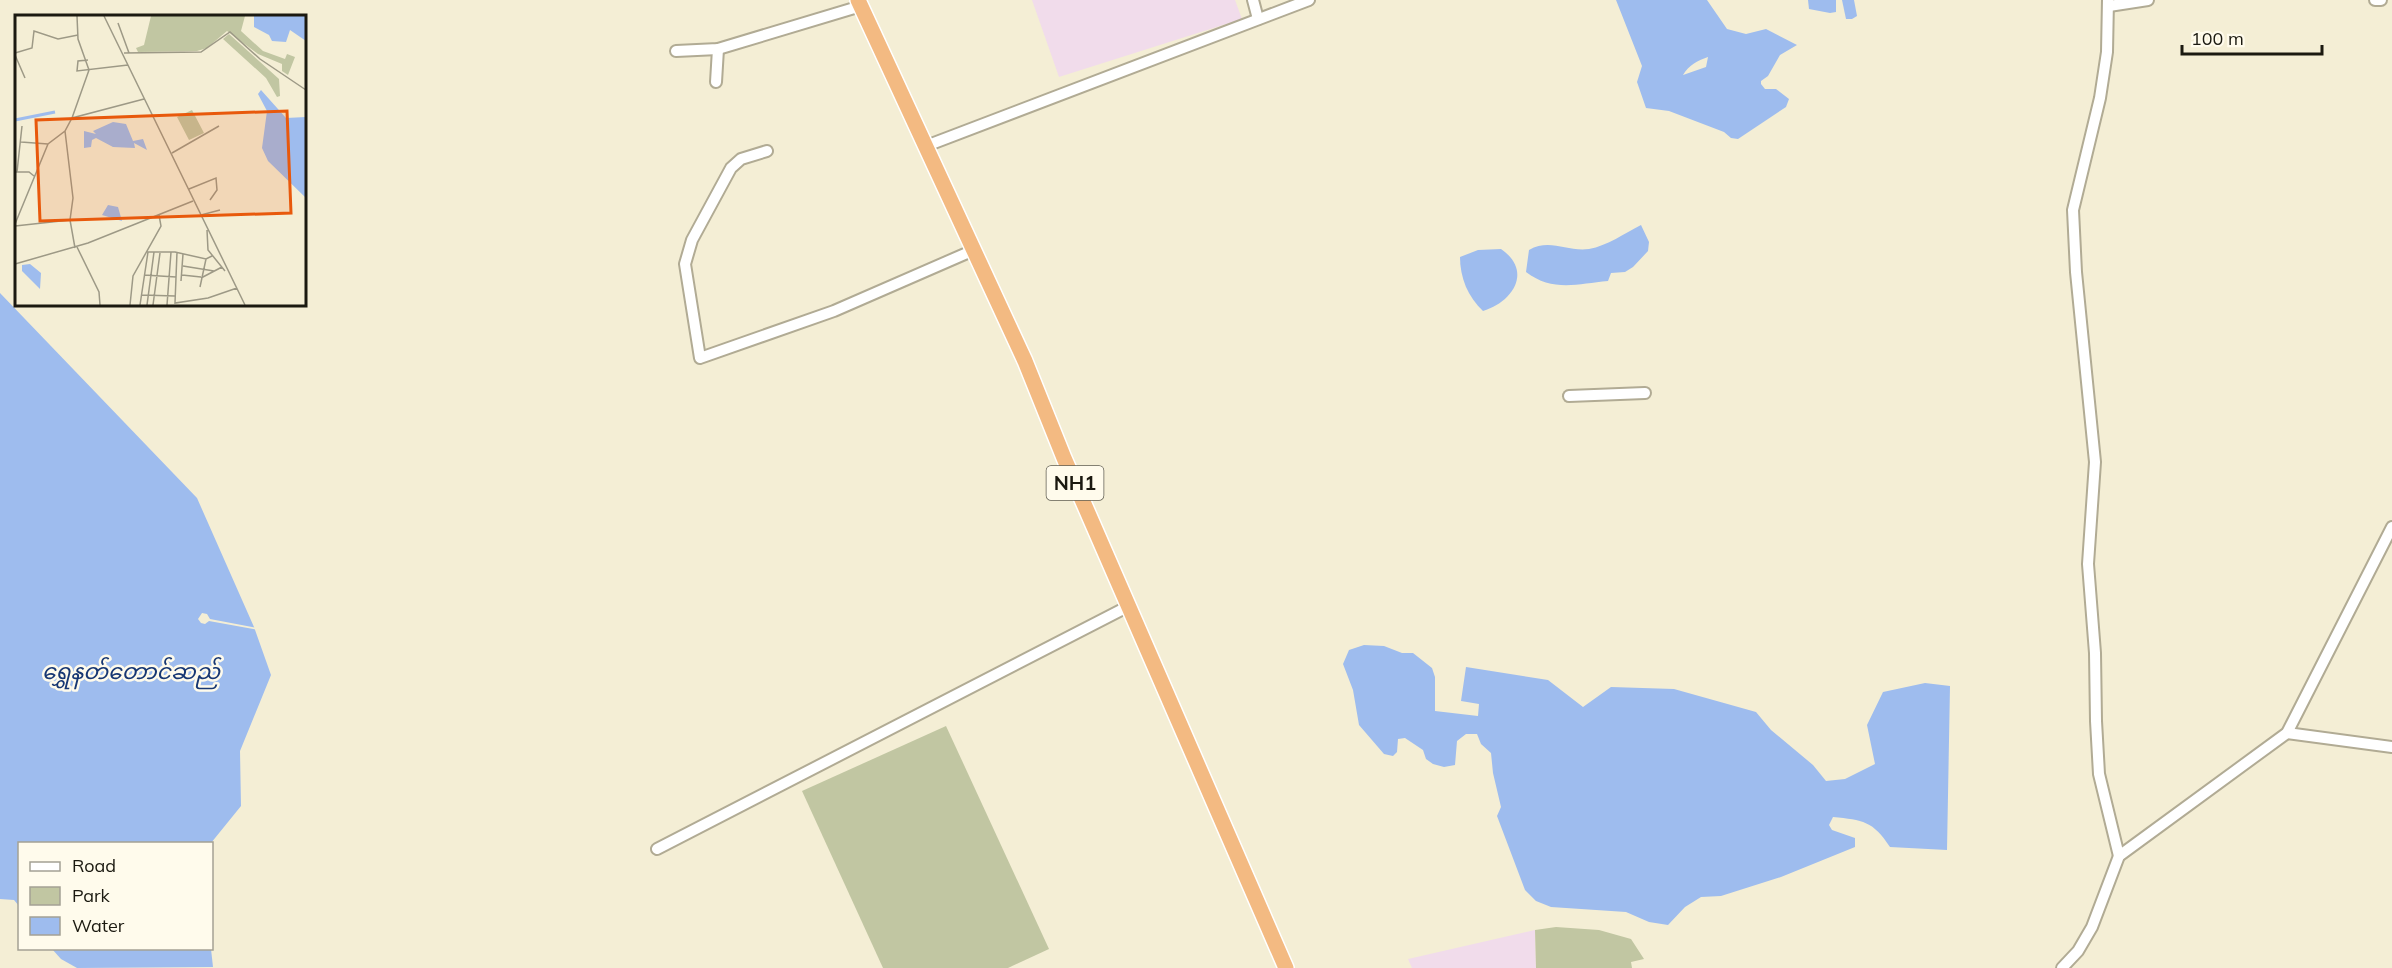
<svg xmlns="http://www.w3.org/2000/svg" width="2392" height="968" viewBox="0 0 2392 968" font-family="Mulish,'Noto Sans Myanmar',sans-serif">
<rect width="100%" height="100%" fill="#f4eed5"/>
<g fill="#f1dceb">
<polygon points="1032,0 1235,0 1242,19 1059,77"/>
<polygon points="1535,930 1536,968 1412,968 1408,959"/>
</g>
<g fill="#c1c6a2">
<polygon points="946,726 1049,949 1008,968 883,968 802,791"/>
<polygon points="1556,927 1599,930 1631,939 1644,959 1631,962 1632,968 1536,968 1535,930"/>
</g>
<g fill="#9ebcee" fill-rule="evenodd">
<path d="M1616 0H1707L1727 29 1746 34 1766 29 1797 45 1780 55 1768 76 1761 81V84L1765 89H1776L1789 99 1786 107 1738 139 1731 138 1724 132 1669 111 1646 108 1637 82 1642 66ZM1708 57 1706 67 1683 75C1689 65 1697 61 1708 57Z"/>
<polygon points="1808,0 1836,0 1836,12 1830,13 1809,9"/>
<polygon points="1842,0 1854,0 1857,16 1852,19 1846,19"/>
<path d="M1641 225 1649 242 1648 251 1633 267 1625 272 1611 273 1608 281C1577 284 1552 292 1526 272L1529 250C1550 238 1567 252 1589 249 1607 246 1625 233 1641 225Z"/>
<path d="M1501 249C1533 271 1513 302 1483 311 1468 297 1460 278 1460 257L1478 250Z"/>
<polygon points="0,293 197,498 254,627 271,675 240,751 241,806 211,843 20,844 19,906 14,900 0,899"/>
<path d="M1364 645 1384 646 1402 653H1413L1432 668 1435 677V711L1478 716 1479 704 1461 701 1466 667 1548 680 1583 707 1611 687 1674 689 1756 712 1771 730 1813 765 1826 781 1845 779 1875 764 1867 725 1883 692 1925 683 1950 686 1947 850 1890 847C1873 821 1863 820 1833 817L1829 825 1832 830 1855 838V847L1781 877 1721 896 1701 897 1685 907 1668 925 1649 922 1626 912 1551 907 1536 901 1525 890 1497 816 1501 807 1493 773 1491 753 1481 744 1477 734H1466L1457 741 1455 765 1444 767 1433 764 1426 759 1423 750 1405 738 1398 739 1397 752 1393 756 1384 754 1359 725 1353 690 1343 664 1349 650Z"/>
<polygon points="52,949 211,949 213,967 77,968 61,959"/>
</g>
<polygon fill="#f4eed5" points="202,613 207,614 210,619 258,628 259,630 209,621 205,624 201,623 198,619"/>
<g fill="none" stroke-linecap="round" stroke-linejoin="round">
<defs>
<g id="minor">
<polyline points="1253,0 1258,19"/>
<polyline points="2108,0 2107,52 2100,98 2073,210 2076,272 2095,462 2088,564 2095,653 2096,721 2099,774 2119,856"/>
<polyline points="2375,0 2381,0"/>
<polyline points="2109,6 2148,0"/>
<polyline points="676,51 718,49 861,6"/>
<polyline points="716,82 718,49"/>
<polyline points="926,146 1309,0"/>
<polyline points="767,151 741,159 731,168 692,240 685,264 700,358 834,311 974,250"/>
<polyline points="1569,396 1645,393"/>
<polyline points="2287,733 2392,747"/>
<polyline points="657,849 1129,606"/>
<polyline points="2062,968 2078,951 2092,927 2119,856 2287,733 2392,527"/>
</g>
<polyline id="highway" points="858,0 1025,361 1064,458 1286,968"/>
</defs>
<use href="#minor" stroke="#b1ab94" stroke-width="14"/>
<use href="#highway" stroke="#fff" stroke-width="18"/>
<use href="#minor" stroke="#fff" stroke-width="10"/>
<use href="#highway" stroke="#f3ba82" stroke-width="15"/>
</g>
<g text-anchor="middle" stroke-width="5" stroke-linejoin="round" paint-order="stroke">
<rect fill="#fffbec" stroke="#5f5d52" stroke-width="1.5" x="1046.5" y="466" width="57" height="34" rx="4.5"/>
<g font-size="20" font-weight="bold" fill="#1b1910">
<text x="1075" y="490">NH1</text>
</g>
<g font-size="22" font-style="italic" fill="#173773" stroke="#fffbec">
<text x="131" y="679">ရွှေနတ်တောင်ဆည်</text>
</g>
</g>
<g transform="translate(15 15)">
<rect width="291" height="291" fill="#f4eed5"/>
<path d="M136 1H230L226 16 248 36 270 44 272 39 280 42 273 60 267 56V49L243 39 212 16 192 33 182 36 123 37 121 33 129 30ZM214 19 264 64 265 81 262 82 251 63 208 24ZM177 95 189 118 174 125 162 102Z" fill="#c1c6a2"/>
<path d="M239 1H291V26L275 15 271 27 257 26 254 20 239 12ZM246 75 271 103 291 102V183L253 146 247 133 252 96 243 79ZM98 107 111 109 118 126 128 124 132 135 119 128 120 133 98 132 81 123 77 125 76 132 69 133V116L81 119 78 116ZM93 190 103 192 107 206 87 200ZM15 249 26 258 25 274 7 256V250Z" fill="#9ebcee"/>
<path fill="none" stroke="#9ebcee" stroke-width="3" d="M0 105 40 97"/>
<path fill="none" stroke="#9d9986" stroke-width="1.5" d="M89 1 230 290M103 8 114 38M0 38 17 33 19 16 43 24 63 20M109 38 186 37 215 17 245 44 291 75M0 40 10 63M73 45 63 46 62 56 113 50M57 103 74 55 63 24 62 1M50 116 58 183 55 205 60 233M6 127 33 129M157 138 204 111M1 157H14L19 161M2 157 7 111M174 174 201 163 202 175 195 185M186 200 205 195M0 209 33 129 50 116 57 103 129 84M0 211 55 205M192 215 193 235 210 256M62 232 84 277 85 290M162 237 160 288 193 283 222 273M0 249 73 228 178 186M168 251 199 256M129 260 161 262M167 260 186 262M186 263 207 252M166 266 168 239M185 272 191 244M127 280 160 281M115 290 118 261 146 211 144 200M125 290 133 237H160L191 244 197 241M132 290 139 237M138 290 145 238M152 290 156 237"/>
<path fill="#e8590c" fill-opacity="0.15" stroke="#e8590c" stroke-width="3" d="M272 96 276 198 25 206 21 105Z"/>
<rect width="291" height="291" fill="none" stroke="#1b1910" stroke-width="3"/>
</g>
<rect x="18" y="842" width="195" height="108" fill="#fffbec" stroke="#a4a194" stroke-width="1.5"/>
<rect x="30" y="862" width="30" height="9" fill="#ffffff" stroke="#a4a194" stroke-width="1.5"/>
<text x="72" y="872" font-size="18" fill="#1b1910">Road</text>
<rect x="30" y="887" width="30" height="18" fill="#c1c6a2" stroke="#a4a194" stroke-width="1.5"/>
<text x="72" y="902" font-size="18" fill="#1b1910">Park</text>
<rect x="30" y="917" width="30" height="18" fill="#9ebcee" stroke="#a4a194" stroke-width="1.5"/>
<text x="72" y="932" font-size="18" fill="#1b1910">Water</text>
<path d="M2182 45v9h140v-9" fill="none" stroke="#1b1910" stroke-width="3"/>
<text x="2191" y="45" font-size="18" fill="#1b1910" stroke="#fffbec" stroke-width="4.5" paint-order="stroke">100 m</text>
</svg>
